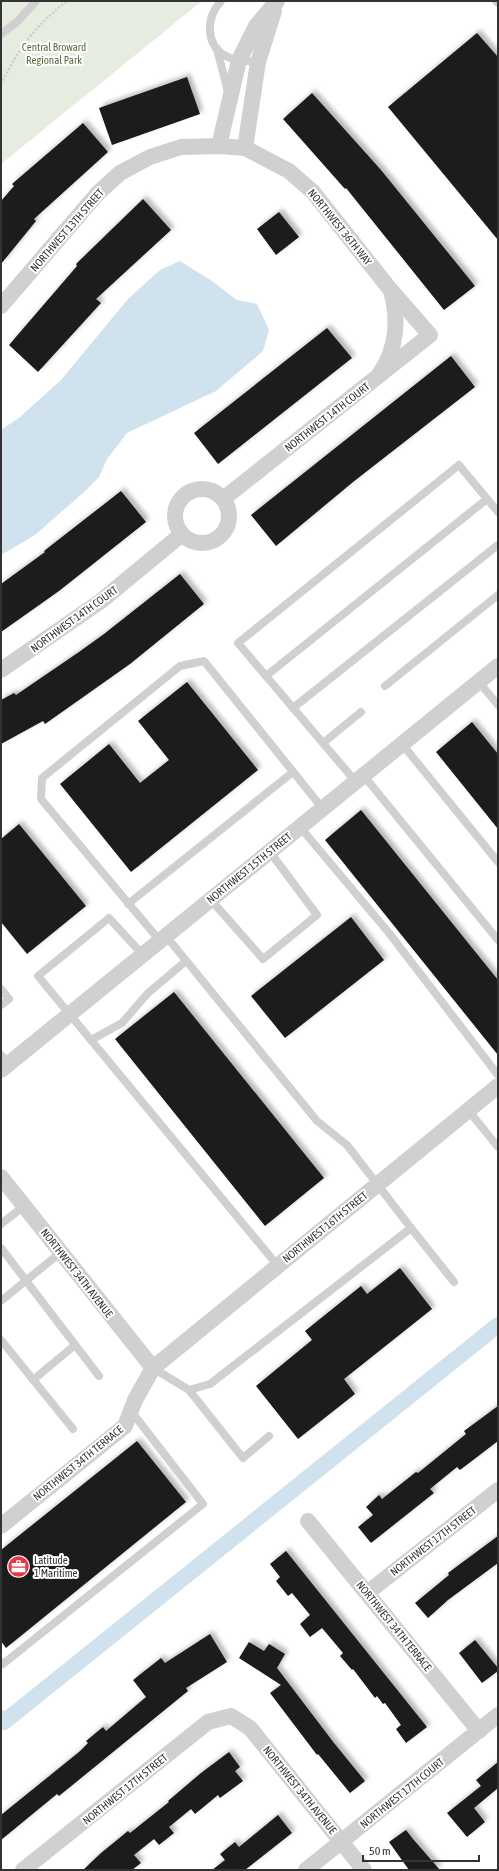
<svg xmlns="http://www.w3.org/2000/svg" width="499" height="1871" viewBox="0 0 499 1871" font-family="'Asap Condensed',sans-serif">
<defs>
<filter id="shadow"><feDropShadow dx="3.5" dy="-3.5" stdDeviation="2" flood-color="#0004"/></filter>
</defs>
<rect width="100%" height="100%" fill="#fff"/>
<polygon fill="#e6ecdf" points="1,1 202,1 1,164"/>
<polygon fill="#cfe2ee" points="180,261 212,281 237,300 257,304 269,330 263,351 216,391 127,433 107,459 99,477 84,492 35,535 1,555 1,430 20,417 61,380 128,299 160,270"/>
<g fill="none" stroke-linecap="round" stroke-linejoin="round">
<polyline stroke="#cfe2ee" stroke-width="16" points="1,1718 4,1722 498,1325"/>
</g>
<g fill="#1a1a1a" filter="url(#shadow)">
<polygon points="477,33 498,57 498,240 388,107"/>
<polygon points="187,77 200,114 112,145 99,108"/>
<polygon points="312,93 381,170 475,286 444,310 346,188 345,189 283,119"/>
<polygon points="83,123 108,152 34,219 36,221 1,264 1,201 14,186 12,184"/>
<polygon points="143,199 171,230 96,299 101,303 38,372 9,345 77,266 76,264"/>
<polygon points="279,212 299,237 276,255 257,229"/>
<polygon points="327,328 352,358 218,464 194,433"/>
<polygon points="451,356 475,387 353,482 276,546 251,515"/>
<polygon points="121,491 146,522 59,591 1,632 1,584 45,552 44,551"/>
<polygon points="180,574 204,604 130,664 45,724 43,721 1,744 1,700 14,693 16,695 79,652 104,634"/>
<polygon points="187,682 258,770 131,872 60,784 109,744 140,783 169,760 138,721"/>
<polygon points="472,722 498,754 498,829 436,752"/>
<polygon points="361,810 498,980 498,1055 325,840"/>
<polygon points="19,824 86,906 27,954 1,922 1,839"/>
<polygon points="351,917 384,960 285,1038 251,996"/>
<polygon points="174,992 324,1178 265,1226 115,1039"/>
<polygon points="400,1268 432,1309 344,1379 355,1394 298,1439 256,1386 312,1340 305,1331 361,1286 367,1294"/>
<polygon points="498,1406 498,1441 460,1470 457,1467 430,1489 434,1493 371,1543 358,1527 373,1515 366,1507 379,1495 382,1499 416,1472 418,1473 466,1434 464,1431"/>
<polygon points="137,1441 186,1502 6,1648 1,1641 1,1550"/>
<polygon points="498,1536 498,1563 448,1600 428,1618 415,1603 449,1575 448,1573"/>
<polygon points="286,1551 427,1727 406,1743 396,1729 401,1725 385,1703 383,1704 377,1696 375,1698 353,1669 352,1670 340,1656 343,1653 322,1628 310,1637 300,1624 310,1615 292,1593 288,1596 276,1581 280,1577 270,1564"/>
<polygon points="210,1634 227,1662 186,1688 188,1691 59,1796 57,1794 1,1840 1,1815 79,1752 88,1743 86,1741 103,1727 106,1731 146,1697 133,1680 161,1658 165,1663"/>
<polygon points="475,1640 498,1668 498,1671 482,1683 459,1653"/>
<polygon points="249,1642 264,1651 269,1644 285,1654 277,1668 334,1743 365,1781 350,1793 318,1754 317,1755 270,1693 281,1685 239,1658"/>
<polygon points="229,1752 240,1767 235,1771 243,1781 220,1798 218,1795 195,1814 191,1809 169,1827 174,1833 159,1845 154,1839 134,1855 141,1863 132,1870 83,1870 101,1853 128,1831 130,1833 169,1802 168,1801 201,1773"/>
<polygon points="498,1762 498,1788 474,1808 485,1822 467,1837 447,1813 481,1786 476,1780"/>
<polygon points="278,1815 292,1833 245,1870 212,1870 225,1860 220,1854 235,1842 239,1847"/>
<polygon points="406,1830 413,1839 440,1870 409,1870 389,1842"/>
</g>
<g fill="none" stroke-linecap="round" stroke-linejoin="round">
<path stroke="#cdcdcd" stroke-width="2.5" stroke-dasharray="2 2" stroke-linecap="butt" d="M1 84C19 48 35 26 67 1"/>
<g stroke="#d0d0d0" stroke-width="8">
<path d="M221 1C205 19 205 48 230 58 239 61 249 61 258 62"/>
<polyline points="496,1 498,3"/>
<polyline points="1,34 18,21 36,1"/>
<polyline points="217,49 228,92"/>
<polyline points="266,676 487,499"/>
<polyline points="479,682 498,705"/>
<polyline points="385,686 498,595"/>
<polyline points="293,708 498,545"/>
<polyline points="323,743 361,712"/>
<polyline points="402,744 498,862"/>
<polyline points="364,776 498,940"/>
<polyline points="356,782 238,643 459,465 498,512"/>
<polyline points="300,827 389,933 498,1075"/>
<polyline points="211,900 263,959 317,915 270,852"/>
<polyline points="128,904 293,772"/>
<polyline points="166,936 317,1121 347,1145 411,1228 210,1384 189,1390"/>
<polyline points="160,941 41,799 42,778 180,666 204,661 323,809"/>
<polyline points="143,955 109,918 38,976 278,1266"/>
<polyline points="1,989 9,999 1,1005"/>
<polyline points="91,1040 122,1023 148,993 186,961"/>
<polyline points="1,1055 9,1064"/>
<polyline points="468,1110 498,1147"/>
<polyline points="1,1224 24,1206"/>
<polyline points="411,1228 454,1282"/>
<polyline points="1,1248 99,1376"/>
<polyline points="1,1301 61,1252"/>
<polyline points="1,1340 73,1429"/>
<polyline points="153,1368 189,1390 243,1458 269,1436"/>
<polyline points="33,1380 75,1345"/>
<polyline points="1,1662 3,1664 203,1504 131,1411"/>
</g>
<g stroke="#d0d0d0" stroke-width="16">
<polyline points="219,146 239,60 256,26 277,1"/>
<polyline points="245,148 258,62 274,11"/>
<polyline points="1,306 98,193 120,173 150,157 181,147 219,146 245,148 289,171 313,192 389,288 430,335 223,499"/>
<path d="M380 373C397 349 399 318 391 291"/>
<circle cx="202" cy="516" r="27"/>
<polyline points="1,670 101,601 182,534"/>
<polyline points="1,1070 498,666"/>
<polyline points="1,1177 153,1368"/>
<polyline points="308,1521 479,1731"/>
<polyline points="1,1526 125,1426 135,1400 153,1368 498,1086"/>
<polyline points="367,1593 498,1490"/>
<polyline points="23,1870 208,1722 231,1716 250,1728 364,1870"/>
<polyline points="306,1870 498,1715"/>
</g>
</g>
<defs>
<symbol id="office-disc" viewBox="-11 -11 22 22"><circle r="9.5" fill="#e63946" stroke="#fff"/><path d="M-6-3h4V-5.5h4V-3h4V5H-6ZM-1-4.5V-3h2v-1.5ZM-6 0V1H6V0Z" fill="#fff"/></symbol>
</defs>
<g fill-rule="evenodd">
<use href="#office-disc" x="6" y="1554" width="25" height="25"/>
</g>
<g text-anchor="middle" stroke-width="4" stroke-linejoin="round" paint-order="stroke">
<g font-size="11" fill="#56703f" stroke="#fff">
<text x="54" y="51">Central Broward<tspan x="54" dy="13">Regional Park</tspan></text>
</g>
<g font-size="11" fill="#333" stroke="#fff">
<text transform="translate(340 227) rotate(51)" y="4">NORTHWEST 36TH WAY</text>
<text transform="translate(67 230) rotate(-49)" y="4">NORTHWEST 13TH STREET</text>
<text transform="translate(327 417) rotate(-38)" y="4">NORTHWEST 14TH COURT</text>
<text transform="translate(74 619) rotate(-36)" y="4">NORTHWEST 14TH COURT</text>
<text transform="translate(249 868) rotate(-39)" y="4">NORTHWEST 15TH STREET</text>
<text transform="translate(325 1227) rotate(-39)" y="4">NORTHWEST 16TH STREET</text>
<text transform="translate(77 1273) rotate(52)" y="4">NORTHWEST 34TH AVENUE</text>
<text transform="translate(78 1463) rotate(-39)" y="4">NORTHWEST 34TH TERRACE</text>
<text transform="translate(433 1541) rotate(-38)" y="4">NORTHWEST 17TH STREET</text>
<text transform="translate(394 1626) rotate(51)" y="4">NORTHWEST 34TH TERRACE</text>
<text transform="translate(125 1789) rotate(-39)" y="4">NORTHWEST 17TH STREET</text>
<text transform="translate(300 1790) rotate(51)" y="4">NORTHWEST 34TH AVENUE</text>
<text transform="translate(402 1793) rotate(-39)" y="4">NORTHWEST 17TH COURT</text>
</g>
<g font-size="11" fill="#333" stroke="#fff" text-anchor="start">
<text x="34" y="1564">Latitude<tspan x="34" dy="13">1 Maritime</tspan></text>
</g>
</g>
<rect width="499" height="1871" fill="none" stroke="#333333" stroke-width="4"/>
<path d="M363 1855v6h116v-6" fill="none" stroke="#333333" stroke-width="2"/>
<text x="369" y="1855" font-size="12" fill="#333333" stroke="#ffffff" stroke-width="3" paint-order="stroke">50 m</text>
</svg>
